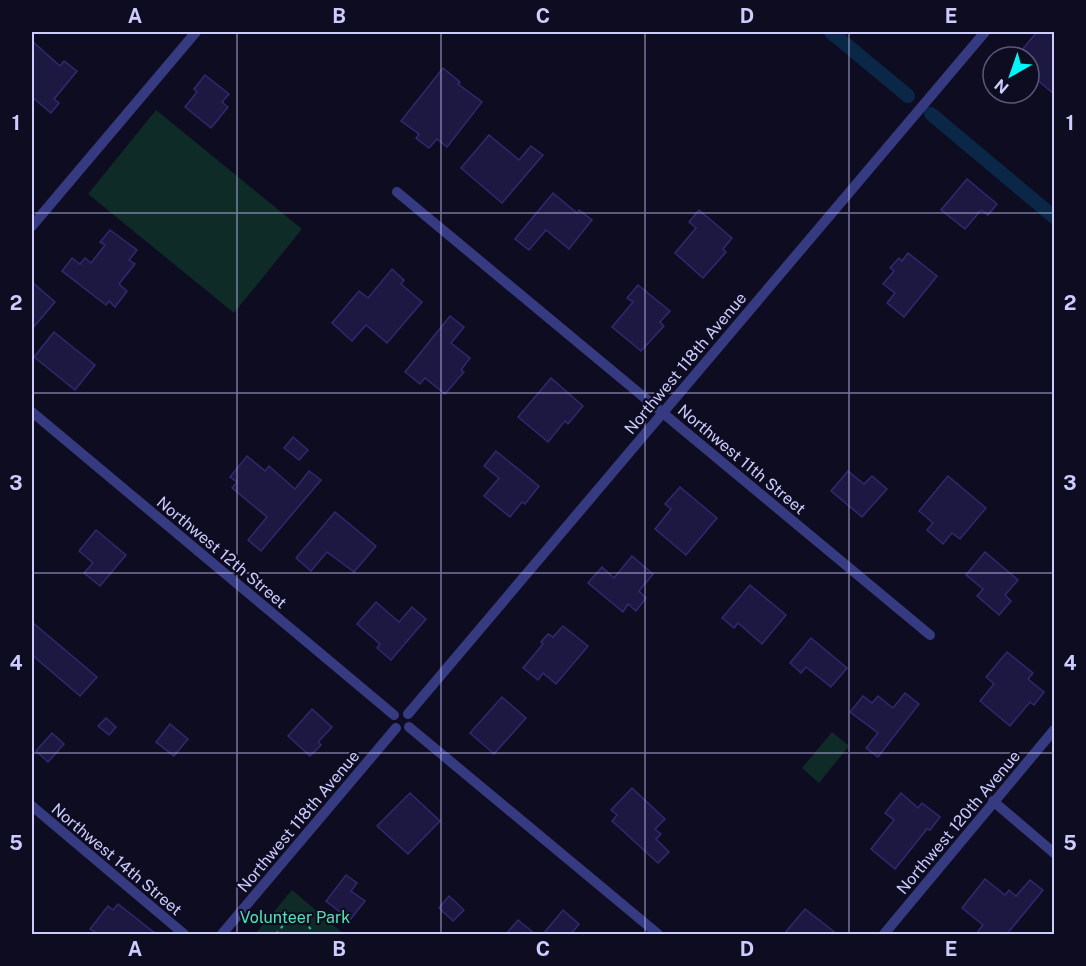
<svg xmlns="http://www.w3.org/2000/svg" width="1086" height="966" viewBox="0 0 1086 966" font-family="'Public Sans',sans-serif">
<rect width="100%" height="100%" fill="#0e0c21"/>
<g fill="#0f2b27">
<polygon points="156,110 302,229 234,313 88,194"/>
<polygon points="832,732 849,746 819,783 802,768"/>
<polygon points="292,890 344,934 255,934"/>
</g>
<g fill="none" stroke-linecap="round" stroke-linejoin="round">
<g stroke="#0b2747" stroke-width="14">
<polyline points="831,32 908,96"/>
<polyline points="931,114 1054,217"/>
</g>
</g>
<g fill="#1c1842" stroke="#30296f" stroke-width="1.5">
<polygon points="1037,32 1054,32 1054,94 1029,73 1029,57 1016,57"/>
<polygon points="32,41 60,66 64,61 77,71 54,99 59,103 51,113 32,97"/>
<polygon points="443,68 460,82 458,84 482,102 447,147 437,139 429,148 416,138 419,134 401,121"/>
<polygon points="205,75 229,94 222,102 228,107 211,128 185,107 197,92 194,89"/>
<polygon points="489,135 519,160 531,146 543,155 502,203 461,168"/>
<polygon points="967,179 997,204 988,215 981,210 965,229 941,210"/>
<polygon points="553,193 577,213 579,210 592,220 569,249 546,230 529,250 515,239"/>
<polygon points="699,210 732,238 723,249 726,252 703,278 675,253 696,228 689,222"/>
<polygon points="110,230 137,250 129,260 135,264 119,284 127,291 115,307 109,301 106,305 62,271 72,258 80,264 85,258 91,263 105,245 100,242"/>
<polygon points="908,253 937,276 904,317 887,303 895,293 883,284 894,271 890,268 899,258 902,261"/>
<polygon points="392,269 404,280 401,284 422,302 387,343 366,325 352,341 332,323 359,291 368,298"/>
<polygon points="32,282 55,302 32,329"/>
<polygon points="638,285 670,311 660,322 664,326 641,351 612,327 633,302 627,298"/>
<polygon points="450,316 464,327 451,343 470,358 461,370 464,372 445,394 425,378 420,384 405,372"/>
<polygon points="54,332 95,365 75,390 34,357"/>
<polygon points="551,378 583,406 568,424 565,421 548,442 518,417"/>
<polygon points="293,437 308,450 299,460 284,448"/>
<polygon points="496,451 539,486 525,504 522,502 510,517 484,496 499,478 484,466"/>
<polygon points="247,456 265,471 269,466 295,489 309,471 321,480 261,551 248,540 267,517 232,488 237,482 230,477"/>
<polygon points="848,471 864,484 872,476 887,489 862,517 831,491"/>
<polygon points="948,476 986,508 960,539 952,533 943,544 927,530 933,523 919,511"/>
<polygon points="680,487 717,518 686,555 655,529 671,509 665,504"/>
<polygon points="335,512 376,546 354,572 327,552 311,571 296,558"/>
<polygon points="96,530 126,555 100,586 84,573 93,563 79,551"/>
<polygon points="985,552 1018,580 1005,595 1011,601 999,615 977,596 983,589 966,575"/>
<polygon points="632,556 653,574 639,591 646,598 636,611 628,604 623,612 588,583 602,567 614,578"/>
<polygon points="750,585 786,615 762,644 738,623 734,628 722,618"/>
<polygon points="376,602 399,622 412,607 426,619 391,660 377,648 380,644 357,624"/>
<polygon points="32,622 97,677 80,696 32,655"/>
<polygon points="563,626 588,646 556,684 543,673 538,680 523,668 543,644 541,642 548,634 553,637"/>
<polygon points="811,638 847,668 831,687 806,667 801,673 790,663"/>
<polygon points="1007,652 1033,673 1028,679 1044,692 1034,705 1030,702 1010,726 980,701 994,684 986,677"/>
<polygon points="905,693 919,704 878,757 866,748 878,733 850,712 863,696 872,703 878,696 893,708"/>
<polygon points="502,697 526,718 494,754 470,733"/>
<polygon points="312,709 332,727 318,742 321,745 310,756 288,736"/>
<polygon points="106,718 116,727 109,735 98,726"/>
<polygon points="170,724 188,739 174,756 156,742"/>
<polygon points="52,733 64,744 48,762 36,751"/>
<polygon points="632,788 665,819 655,829 661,834 656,839 669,852 658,863 612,821 617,815 611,810"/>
<polygon points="410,793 440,821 408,854 377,826"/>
<polygon points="901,793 918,808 922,803 940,817 930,830 927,829 895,869 871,849 894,820 885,813"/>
<polygon points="346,875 357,883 351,891 365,901 350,920 326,901"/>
<polygon points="985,879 1005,895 1009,890 1016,896 1030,880 1043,890 1007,934 976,934 983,925 962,908"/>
<polygon points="449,896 464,910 453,921 439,908"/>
<polygon points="118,904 156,934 98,934 90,929 108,906 113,910"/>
<polygon points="805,909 837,934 784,934"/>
<polygon points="563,910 579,924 571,934 543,934"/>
<polygon points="518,920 535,934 506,934"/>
</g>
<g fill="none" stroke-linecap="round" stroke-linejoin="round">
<polyline stroke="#2ab5a0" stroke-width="2" stroke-dasharray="3 4.5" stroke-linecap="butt" points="276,934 291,916 303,920 315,934"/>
<g stroke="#363a81" stroke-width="10">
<polyline points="397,192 930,635"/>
<polyline points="32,226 196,32"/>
<polyline points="32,412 394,715"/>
<polyline points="408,714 985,32"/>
<polyline points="409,727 658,934"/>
<polyline points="993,801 1054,853"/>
<polyline points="32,806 184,934"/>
<polyline points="222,934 396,728"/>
<polyline points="884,934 1054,730"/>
</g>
</g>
<path fill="none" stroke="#cdccff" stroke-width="1.5" stroke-opacity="0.55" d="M237 32V934M441 32V934M645 32V934M849 32V934M32 213H1054M32 393H1054M32 573H1054M32 753H1054"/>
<g text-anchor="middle" stroke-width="4.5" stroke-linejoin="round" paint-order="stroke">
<g font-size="16" fill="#cdccff" stroke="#0e0c21">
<text transform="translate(685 363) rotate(-50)" y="6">Northwest 118th Avenue</text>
<text transform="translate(742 459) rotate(40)" y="6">Northwest 11th Street</text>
<text transform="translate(222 552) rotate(40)" y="6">Northwest 12th Street</text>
<text transform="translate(298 821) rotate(-50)" y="6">Northwest 118th Avenue</text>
<text transform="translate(958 822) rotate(-50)" y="6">Northwest 120th Avenue</text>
<text transform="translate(117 859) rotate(40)" y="6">Northwest 14th Street</text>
</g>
<g font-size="16" fill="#55e2b1" stroke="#0e0c21">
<text x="295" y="923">Volunteer Park</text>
</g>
</g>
<rect width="1086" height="966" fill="none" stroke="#0e0c21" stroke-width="66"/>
<g transform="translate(1011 75) rotate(220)"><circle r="28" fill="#0e0c21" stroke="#5a597a" stroke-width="1.5"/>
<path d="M0-4.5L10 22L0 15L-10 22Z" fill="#00f6f7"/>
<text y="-9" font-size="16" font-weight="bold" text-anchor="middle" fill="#cdccff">N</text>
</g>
<rect x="33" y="33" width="1020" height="900" fill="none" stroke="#cdccff" stroke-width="2"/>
<g font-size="20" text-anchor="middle" font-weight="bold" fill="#cdccff">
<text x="135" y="23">A</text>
<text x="339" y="23">B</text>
<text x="543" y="23">C</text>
<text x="747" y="23">D</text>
<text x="951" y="23">E</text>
<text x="16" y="130">1</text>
<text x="1070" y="130">1</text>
<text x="16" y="310">2</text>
<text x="1070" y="310">2</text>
<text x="16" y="490">3</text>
<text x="1070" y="490">3</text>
<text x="16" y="670">4</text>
<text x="1070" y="670">4</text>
<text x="16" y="850">5</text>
<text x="1070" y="850">5</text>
<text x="135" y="956">A</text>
<text x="339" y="956">B</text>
<text x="543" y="956">C</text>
<text x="747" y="956">D</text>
<text x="951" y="956">E</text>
</g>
</svg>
